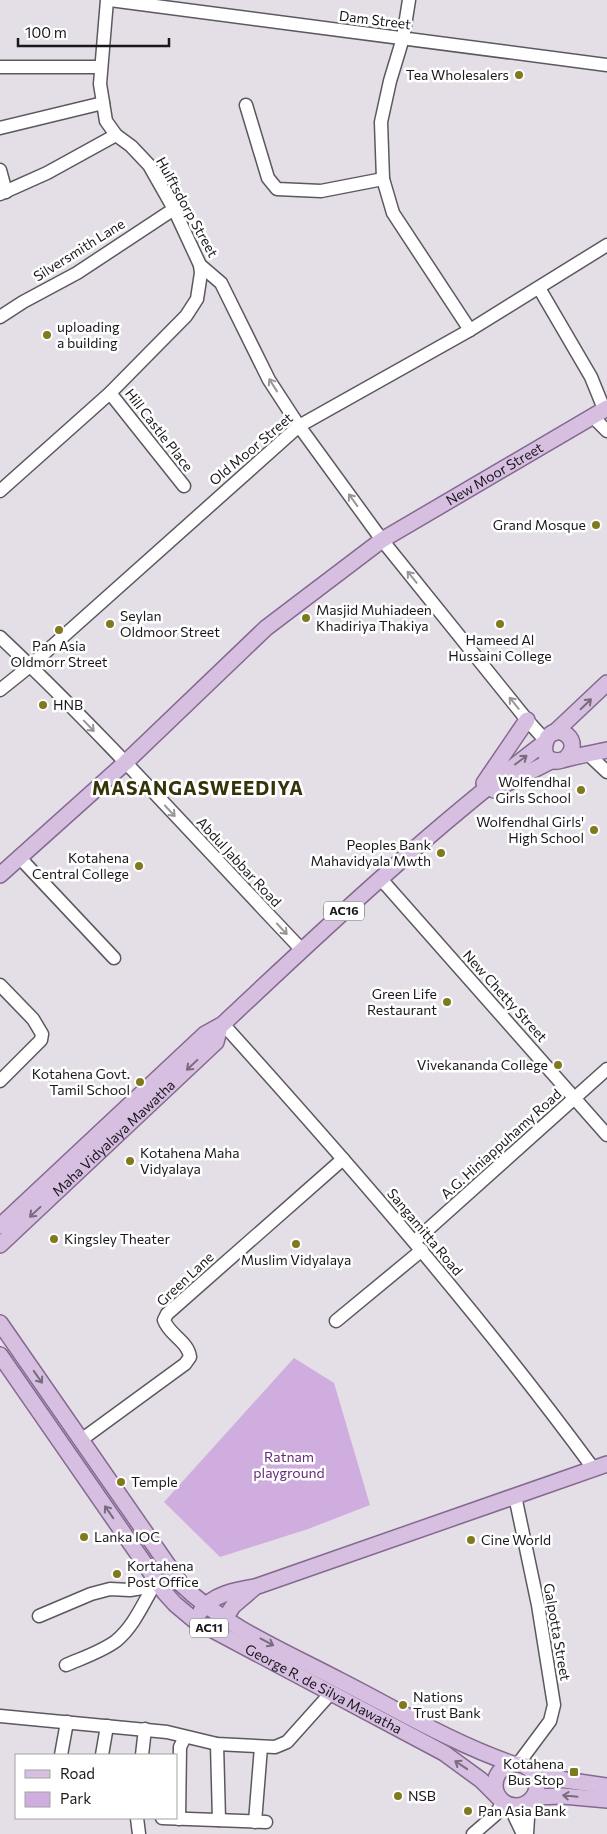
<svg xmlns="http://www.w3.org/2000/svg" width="607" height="1834" viewBox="0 0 607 1834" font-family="Commissioner,sans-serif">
<rect width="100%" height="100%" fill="#e4dee6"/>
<polygon fill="#d0addf" points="294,1358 334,1383 370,1505 308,1529 220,1557 164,1502"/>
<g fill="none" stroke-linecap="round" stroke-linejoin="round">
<defs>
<g id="minor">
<polyline points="107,0 100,84 106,121 116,135 131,146 149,165 174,209 200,265 221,283 269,380 299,426 382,540 527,720 545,740"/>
<polyline points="110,0 607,65"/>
<polyline points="409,0 403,38 390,81 381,122 383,179 393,213 470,330"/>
<polyline points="0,67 101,67"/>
<polyline points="246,105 268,178 277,189 321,191 383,179"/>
<polyline points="0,128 103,103"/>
<polyline points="0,170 6,192"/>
<polyline points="0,194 47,173 116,135"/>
<polyline points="539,288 591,377 604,409"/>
<polyline points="0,317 23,302 77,273 174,209"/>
<polyline points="110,393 184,486"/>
<polyline points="592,416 607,431"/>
<polyline points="0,491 110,393 186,316 197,299 201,273 200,265"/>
<path d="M0 637C105 736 202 845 302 950"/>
<polyline points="0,690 30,666 299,426 470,330 607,245"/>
<polyline points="588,754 607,772"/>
<polyline points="20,858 114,958"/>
<polyline points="380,878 607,1135"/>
<polyline points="0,985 33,1019 42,1034 41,1040 0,1081"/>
<path d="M223 1024C352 1167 479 1313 593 1468"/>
<polyline points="415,1241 607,1069"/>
<polyline points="336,1321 422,1250"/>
<path d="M81 1440 185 1364 190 1357C188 1341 169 1335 164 1320L167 1314 343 1159"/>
<polyline points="515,1496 538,1605 554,1705 550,1721 518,1764"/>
<polyline points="39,1616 91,1594 110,1589 130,1590 160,1585"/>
<path d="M66 1665C82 1658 101 1652 116 1641 133 1627 142 1606 153 1587"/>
<polyline points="0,1716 167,1732 217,1744 275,1747 287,1742 330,1694"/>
<polyline points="217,1744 219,1820"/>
<polyline points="61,1755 67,1722"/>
<polyline points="102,1755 107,1726"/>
<polyline points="142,1755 145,1729"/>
<polyline points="509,1805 523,1834"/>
<polyline points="137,1818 139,1834"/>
<polyline points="162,1818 266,1822"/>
<polyline points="179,1819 180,1747 185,1737"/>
<polyline points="255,1822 261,1747"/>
<polyline points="473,1834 495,1815 503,1802"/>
<polyline points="527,1834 529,1802"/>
</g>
<g id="major">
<polyline points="554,733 607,683"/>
<path d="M566 758C573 752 575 742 567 735 543 718 534 769 562 760 577 756 592 753 607 750"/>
<polyline points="484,783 527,720"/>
<polyline points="494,790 553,760"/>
<path id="s1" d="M0 875 125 763 266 628 382 540 607 408"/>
<path d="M0 1226 205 1034 223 1024C327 926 431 829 544 743"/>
<path id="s2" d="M0 1245 216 1042 220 1027"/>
<path d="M0 1323 181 1584C225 1627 286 1652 339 1680 396 1709 452 1743 513 1764"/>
<path id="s3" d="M0 1355 165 1593 175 1604 194 1620 444 1753 481 1780 498 1797"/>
<path d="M201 1611C213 1594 236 1590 255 1587L607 1464"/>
<polyline points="220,1626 233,1606 254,1588"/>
<circle cx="516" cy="1785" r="21"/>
<polyline points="532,1771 565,1780 607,1786"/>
<polyline points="534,1797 563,1796 607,1800"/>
</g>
</defs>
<use href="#minor" stroke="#5d585f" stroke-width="15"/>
<use href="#major" stroke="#84698f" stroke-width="18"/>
<use href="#minor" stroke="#fff" stroke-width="12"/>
<use href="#major" stroke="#d7bfe2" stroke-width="15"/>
</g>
<defs><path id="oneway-shaft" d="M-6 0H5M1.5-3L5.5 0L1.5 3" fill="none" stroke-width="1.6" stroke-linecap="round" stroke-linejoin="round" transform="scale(1.25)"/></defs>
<g stroke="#989798">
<use href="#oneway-shaft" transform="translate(273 385) rotate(-122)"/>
<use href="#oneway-shaft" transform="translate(353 500) rotate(-126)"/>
<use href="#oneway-shaft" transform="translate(412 577) rotate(-129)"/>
<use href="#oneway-shaft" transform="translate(514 703) rotate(-129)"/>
<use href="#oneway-shaft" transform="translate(89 726) rotate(46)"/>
<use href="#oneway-shaft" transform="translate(170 811) rotate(47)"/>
<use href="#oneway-shaft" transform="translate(282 929) rotate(47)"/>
</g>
<g stroke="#786c7e">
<use href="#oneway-shaft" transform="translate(586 704) rotate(-44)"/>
<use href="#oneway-shaft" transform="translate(521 760) rotate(-37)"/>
<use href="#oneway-shaft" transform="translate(192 1065) rotate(137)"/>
<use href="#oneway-shaft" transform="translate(35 1212) rotate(137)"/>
<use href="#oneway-shaft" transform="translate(38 1377) rotate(55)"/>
<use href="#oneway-shaft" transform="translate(109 1512) rotate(-125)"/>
<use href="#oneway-shaft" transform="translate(267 1642) rotate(28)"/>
<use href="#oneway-shaft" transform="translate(461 1765) rotate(-146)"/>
<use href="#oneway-shaft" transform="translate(570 1796) rotate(-174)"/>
</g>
<g fill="#7f791f" stroke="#fff" stroke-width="2">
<circle cx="519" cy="75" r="5"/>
<circle cx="47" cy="335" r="5"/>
<circle cx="596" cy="525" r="5"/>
<circle cx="306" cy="618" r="5"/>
<circle cx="110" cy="624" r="5"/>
<circle cx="500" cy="624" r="5"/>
<circle cx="59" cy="630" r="5"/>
<circle cx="43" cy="705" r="5"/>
<circle cx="581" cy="790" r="5"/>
<circle cx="594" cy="830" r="5"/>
<circle cx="441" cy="853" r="5"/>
<circle cx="139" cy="866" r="5"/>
<circle cx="447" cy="1002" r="5"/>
<circle cx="558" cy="1065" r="5"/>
<circle cx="140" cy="1082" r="5"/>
<circle cx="130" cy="1161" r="5"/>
<circle cx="54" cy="1239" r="5"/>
<circle cx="296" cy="1244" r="5"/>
<circle cx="121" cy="1482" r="5"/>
<circle cx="84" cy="1537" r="5"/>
<circle cx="471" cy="1540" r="5"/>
<circle cx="117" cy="1574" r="5"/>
<circle cx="403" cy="1705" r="5"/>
<rect x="569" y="1767" width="10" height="10" rx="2.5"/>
<circle cx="398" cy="1796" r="5"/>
<circle cx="468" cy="1811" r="5"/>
</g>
<g text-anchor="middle" stroke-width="5" stroke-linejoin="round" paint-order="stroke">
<g fill="#fff" stroke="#5f5d5f" stroke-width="1">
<rect x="324" y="901.5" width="40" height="19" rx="4"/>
<rect x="190" y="1618.5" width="38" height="19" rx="4"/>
</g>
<g font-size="12" font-weight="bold" fill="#1a181b">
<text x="344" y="915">AC16</text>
<text x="209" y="1632">AC11</text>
</g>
<g font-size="14" fill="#1a181b" stroke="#fff">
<text transform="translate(375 20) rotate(7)" y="5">Dam Street</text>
<text transform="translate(187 207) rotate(61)" y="5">Hulftsdorp Street</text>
<text transform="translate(79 250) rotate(-32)" y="5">Silversmith Lane</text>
<text transform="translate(159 430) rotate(52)" y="5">Hill Castle Place</text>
<text transform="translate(251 449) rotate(-40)" y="5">Old Moor Street</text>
<text dy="5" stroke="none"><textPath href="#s1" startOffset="639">New Moor Street</textPath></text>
<text transform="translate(239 862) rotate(47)" y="5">Abdul Jabbar Road</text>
<text transform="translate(505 996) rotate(48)" y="5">New Chetty Street</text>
<text dy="5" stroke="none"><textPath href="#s2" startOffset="156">Maha Vidyalaya Mawatha</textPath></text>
<text transform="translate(501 1144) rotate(-42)" y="5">A.G. Hiniappuhamy Road</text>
<text transform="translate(425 1232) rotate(50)" y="5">Sangamitta Road</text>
<text transform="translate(185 1279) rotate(-43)" y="5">Green Lane</text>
<text transform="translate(557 1632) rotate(80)" y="5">Galpotta Street</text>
<text dy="5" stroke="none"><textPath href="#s3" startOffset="476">George R. de Silva Mawatha</textPath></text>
</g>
<g font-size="14" fill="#1a181b" stroke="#fff" text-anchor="start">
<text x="509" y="80" text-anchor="end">Tea Wholesalers</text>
<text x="57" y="332">uploading<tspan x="57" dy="16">a building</tspan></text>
<text x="586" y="530" text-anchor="end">Grand Mosque</text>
<text x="316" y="615">Masjid Muhiadeen<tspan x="316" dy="16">Khadiriya Thakiya</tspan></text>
<text x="120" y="621">Seylan<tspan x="120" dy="16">Oldmoor Street</tspan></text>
<text x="500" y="645" text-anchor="middle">Hameed Al<tspan x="500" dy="16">Hussaini College</tspan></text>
<text x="59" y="651" text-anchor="middle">Pan Asia<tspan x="59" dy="16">Oldmorr Street</tspan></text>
<text x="53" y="710">HNB</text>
<text x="571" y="787" text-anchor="end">Wolfendhal<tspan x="571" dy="16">Girls School</tspan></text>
<text x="584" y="827" text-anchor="end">Wolfendhal Girls'<tspan x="584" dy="16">High School</tspan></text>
<text x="431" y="850" text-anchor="end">Peoples Bank<tspan x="431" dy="16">Mahavidyala Mwth</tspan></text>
<text x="129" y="863" text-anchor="end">Kotahena<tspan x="129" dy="16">Central College</tspan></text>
<text x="437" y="999" text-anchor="end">Green Life<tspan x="437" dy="16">Restaurant</tspan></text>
<text x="548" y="1070" text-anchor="end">Vivekananda College</text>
<text x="130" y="1079" text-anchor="end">Kotahena Govt.<tspan x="130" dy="16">Tamil School</tspan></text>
<text x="140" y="1158">Kotahena Maha<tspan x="140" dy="16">Vidyalaya</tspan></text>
<text x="64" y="1244">Kingsley Theater</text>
<text x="296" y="1265" text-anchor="middle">Muslim Vidyalaya</text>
<text x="131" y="1487">Temple</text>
<text x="94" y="1542">Lanka IOC</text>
<text x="481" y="1545">Cine World</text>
<text x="127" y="1571">Kortahena<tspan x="127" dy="16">Post Office</tspan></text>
<text x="413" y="1702">Nations<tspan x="413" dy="16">Trust Bank</tspan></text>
<text x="564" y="1769" text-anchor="end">Kotahena<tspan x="564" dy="16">Bus Stop</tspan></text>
<text x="408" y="1801">NSB</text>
<text x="478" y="1816">Pan Asia Bank</text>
</g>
<g font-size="14" fill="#64287a" stroke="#fff">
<text x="289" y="1462">Ratnam<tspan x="289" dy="16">playground</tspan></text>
</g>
<g font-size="19" font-weight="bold" letter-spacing="1" fill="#353308" stroke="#fff">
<text x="198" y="795">MASANGASWEEDIYA</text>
</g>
</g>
<rect x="15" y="1754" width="162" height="65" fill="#ffffff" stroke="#a3a3a4"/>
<rect x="25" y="1770" width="25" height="8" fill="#d7bfe2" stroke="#a3a3a4"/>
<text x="60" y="1779" font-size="15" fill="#1a181b">Road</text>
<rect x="25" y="1792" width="25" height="15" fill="#d0addf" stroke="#a3a3a4"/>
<text x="60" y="1804" font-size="15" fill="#1a181b">Park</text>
<path d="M18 38v8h151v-8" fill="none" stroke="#1a181b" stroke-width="2.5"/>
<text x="25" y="38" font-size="15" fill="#1a181b" stroke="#ffffff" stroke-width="4" paint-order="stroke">100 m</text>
</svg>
